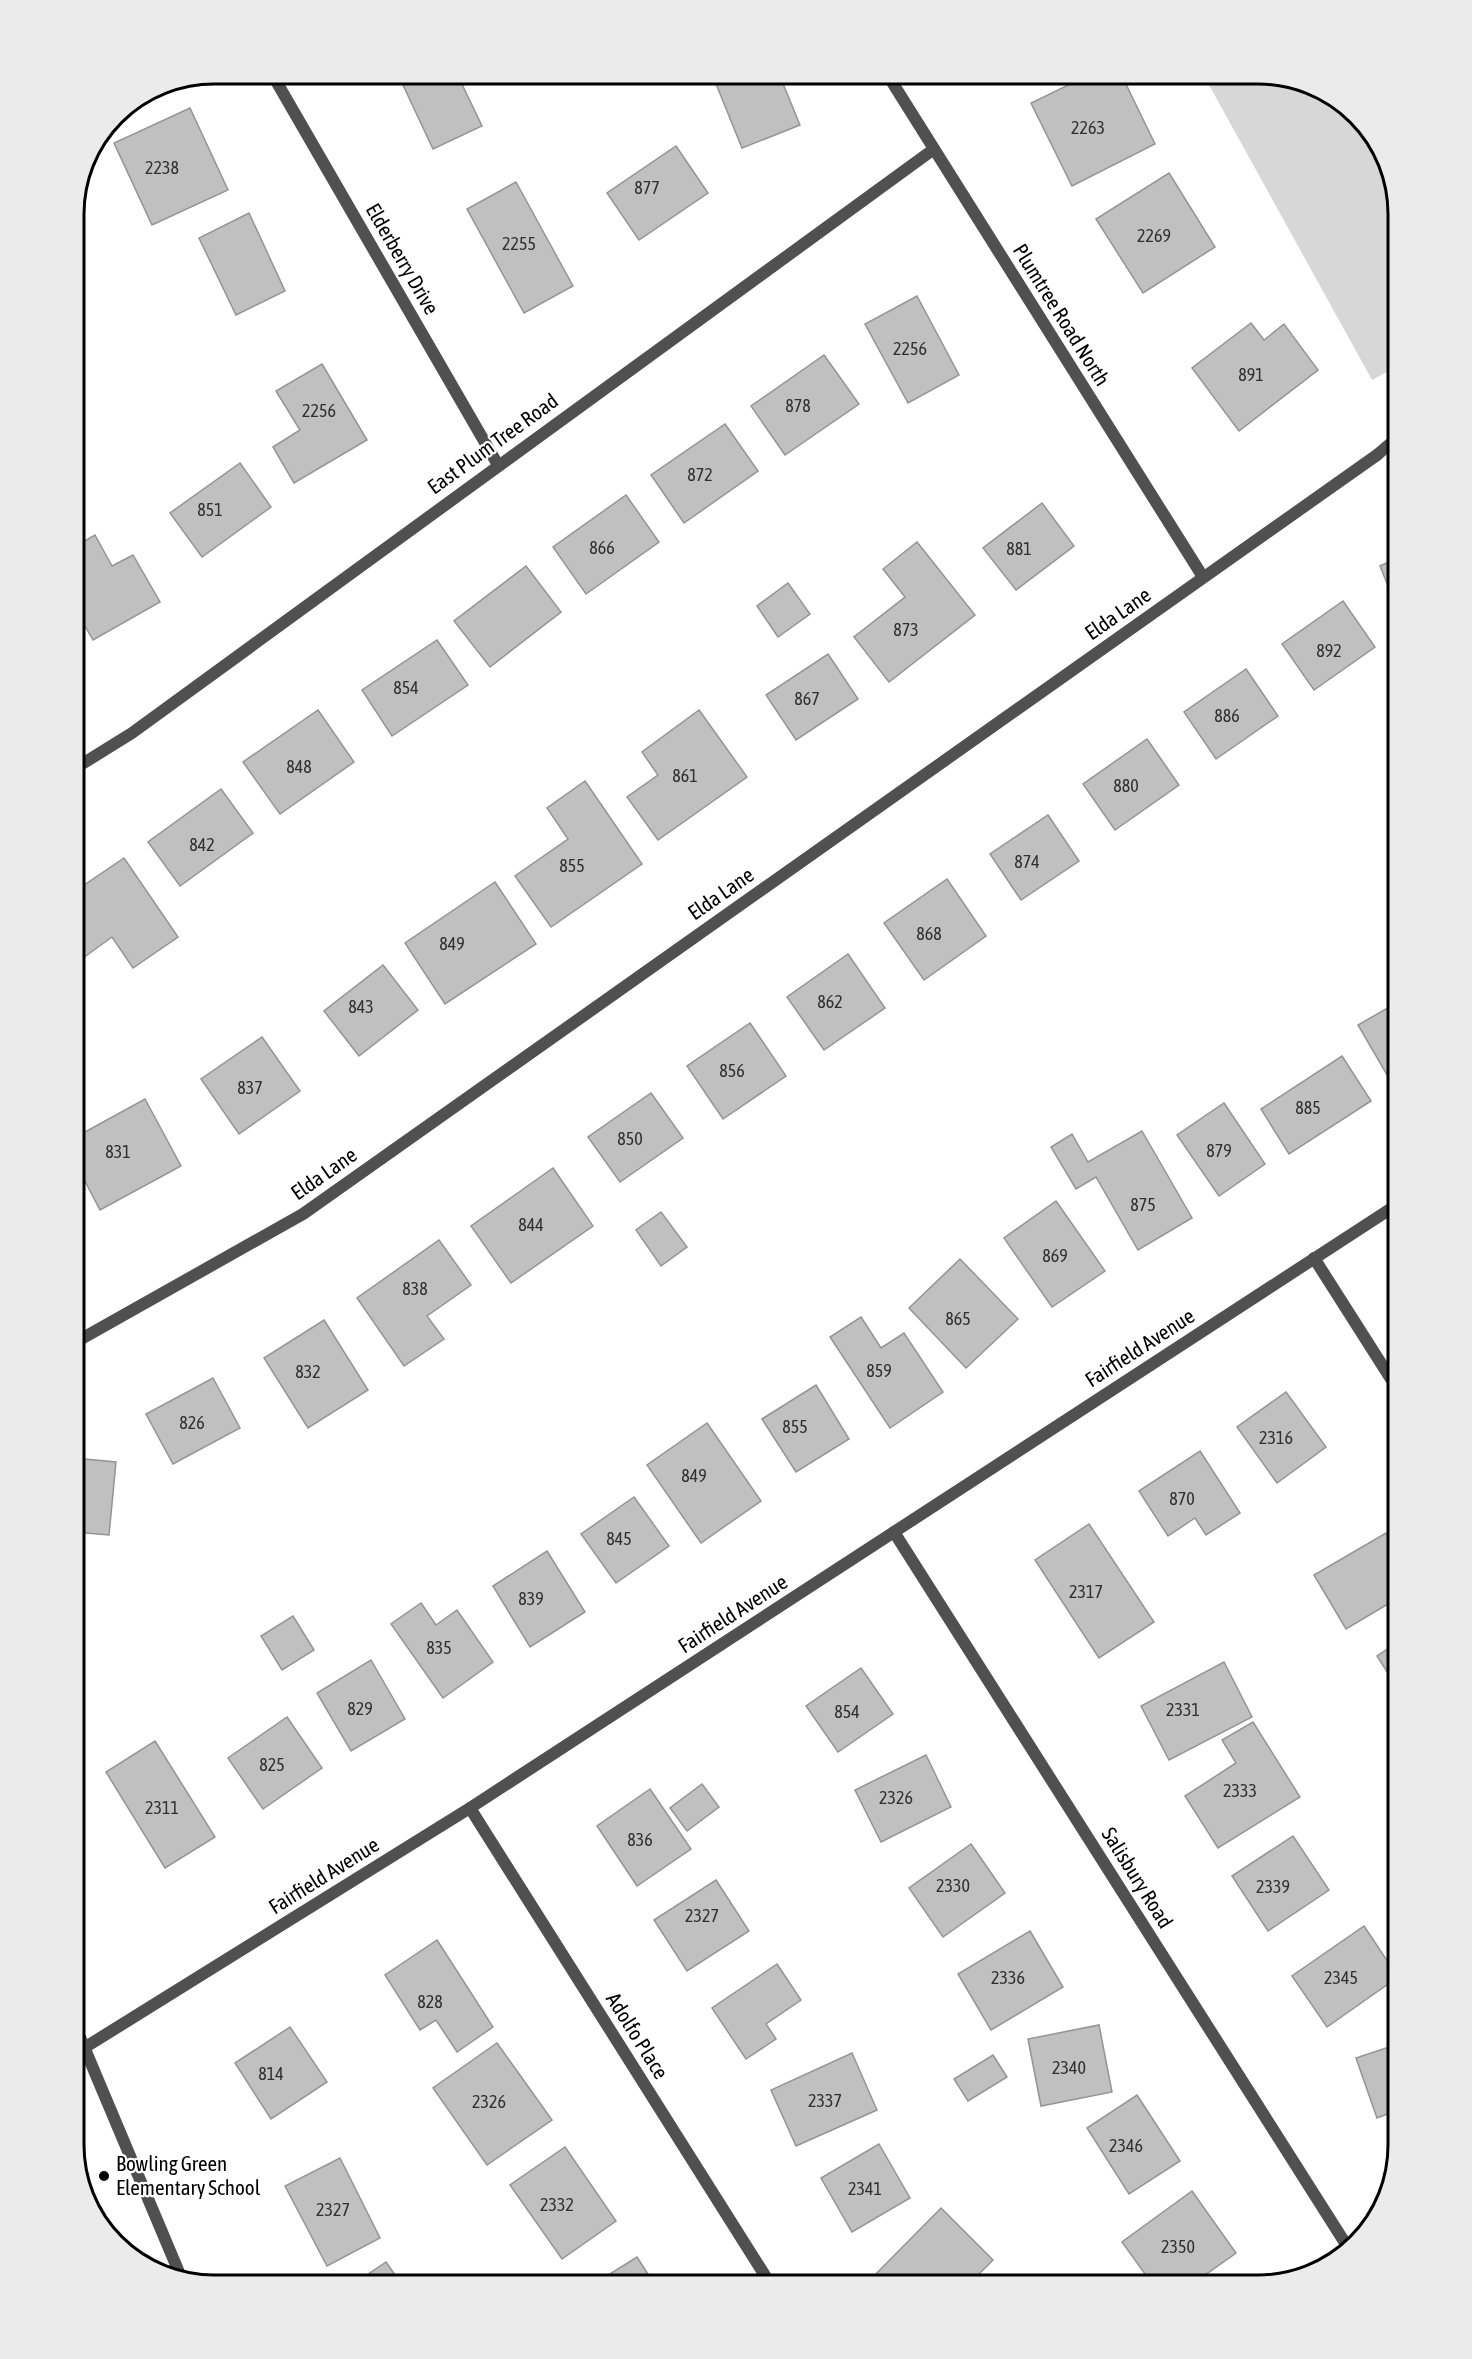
<svg xmlns="http://www.w3.org/2000/svg" width="1472" height="2359" viewBox="0 0 1472 2359" font-family="'Asap Condensed',sans-serif">
<rect width="100%" height="100%" fill="#fff"/>
<polygon fill="#d7d7d7" points="1203,74 1267,74 1336,97 1384,152 1398,214 1398,366 1372,380"/>
<g fill="#c0c0c0" stroke="#949494" stroke-width="1.5">
<polygon points="426,74 457,74 482,126 433,149 403,85"/>
<polygon points="712,74 779,74 800,125 742,148"/>
<polygon points="1014,74 1036,74 1020,84"/>
<polygon points="1091,74 1121,74 1155,144 1072,186 1031,103"/>
<polygon points="190,108 228,190 152,225 114,143"/>
<polygon points="676,146 708,193 639,240 607,193"/>
<polygon points="1169,173 1215,247 1143,293 1096,219"/>
<polygon points="516,182 573,286 524,313 467,209"/>
<polygon points="249,213 285,291 236,315 199,238"/>
<polygon points="917,296 959,375 908,403 865,324"/>
<polygon points="1251,323 1264,340 1284,324 1318,370 1239,431 1192,368"/>
<polygon points="824,355 859,404 785,455 751,406"/>
<polygon points="322,364 367,440 294,483 273,447 300,430 276,391"/>
<polygon points="725,424 758,471 684,523 651,475"/>
<polygon points="240,463 271,507 202,557 170,513"/>
<polygon points="626,495 659,542 586,594 553,547"/>
<polygon points="1042,503 1074,546 1016,590 983,548"/>
<polygon points="95,535 112,566 133,555 160,602 93,640 74,607 74,547"/>
<polygon points="917,542 975,615 889,682 854,637 905,597 883,569"/>
<polygon points="1398,558 1398,611 1380,566"/>
<polygon points="526,566 561,612 490,667 454,621"/>
<polygon points="788,583 810,614 778,637 757,606"/>
<polygon points="1343,601 1375,647 1314,690 1282,644"/>
<polygon points="437,640 468,685 392,736 362,690"/>
<polygon points="828,654 858,699 796,740 766,695"/>
<polygon points="1246,669 1278,716 1216,759 1184,712"/>
<polygon points="318,710 354,762 280,814 243,762"/>
<polygon points="699,710 747,777 658,840 627,797 658,775 642,752"/>
<polygon points="1147,739 1179,785 1115,830 1083,784"/>
<polygon points="585,781 642,864 551,927 515,876 568,839 547,808"/>
<polygon points="221,789 253,833 180,886 148,842"/>
<polygon points="1048,815 1079,861 1021,900 990,854"/>
<polygon points="124,858 178,937 133,968 112,937 83,958 74,945 74,892"/>
<polygon points="947,879 986,936 924,980 884,923"/>
<polygon points="495,882 536,944 445,1004 405,943"/>
<polygon points="848,954 885,1008 824,1050 787,997"/>
<polygon points="383,965 418,1010 359,1056 324,1011"/>
<polygon points="1398,1002 1398,1081 1393,1085 1358,1025"/>
<polygon points="750,1023 786,1076 723,1119 687,1066"/>
<polygon points="262,1037 300,1091 239,1134 201,1079"/>
<polygon points="1342,1056 1371,1101 1289,1154 1261,1109"/>
<polygon points="651,1093 683,1138 620,1182 588,1137"/>
<polygon points="145,1099 181,1166 100,1210 74,1160 74,1138"/>
<polygon points="1224,1103 1265,1164 1219,1196 1177,1135"/>
<polygon points="1142,1131 1192,1218 1138,1250 1096,1177 1076,1189 1051,1147 1072,1134 1088,1162"/>
<polygon points="553,1168 593,1226 511,1283 471,1226"/>
<polygon points="1056,1201 1105,1271 1052,1307 1004,1238"/>
<polygon points="661,1212 687,1247 661,1266 636,1230"/>
<polygon points="439,1240 471,1285 427,1316 444,1339 404,1366 357,1298"/>
<polygon points="960,1259 1018,1319 966,1368 909,1308"/>
<polygon points="861,1317 881,1348 904,1333 943,1392 890,1428 830,1337"/>
<polygon points="324,1320 368,1390 308,1428 264,1358"/>
<polygon points="213,1378 240,1428 173,1464 146,1414"/>
<polygon points="816,1385 849,1439 796,1472 762,1419"/>
<polygon points="1286,1392 1326,1447 1277,1483 1237,1427"/>
<polygon points="707,1423 761,1501 701,1543 647,1465"/>
<polygon points="1200,1451 1240,1513 1206,1535 1195,1518 1168,1536 1139,1491"/>
<polygon points="74,1458 116,1462 109,1535 74,1532"/>
<polygon points="634,1497 669,1546 616,1583 581,1534"/>
<polygon points="1089,1524 1154,1622 1099,1658 1035,1560"/>
<polygon points="1386,1533 1398,1554 1398,1598 1346,1629 1314,1575"/>
<polygon points="547,1551 585,1612 530,1647 493,1586"/>
<polygon points="421,1603 436,1625 457,1610 493,1662 443,1698 391,1624"/>
<polygon points="293,1616 314,1650 282,1670 261,1636"/>
<polygon points="1398,1642 1398,1689 1377,1656"/>
<polygon points="371,1660 405,1719 351,1751 317,1693"/>
<polygon points="1224,1662 1252,1717 1169,1760 1141,1706"/>
<polygon points="861,1668 893,1714 838,1752 806,1706"/>
<polygon points="287,1717 322,1768 263,1809 228,1758"/>
<polygon points="1253,1722 1300,1797 1218,1848 1185,1796 1236,1763 1222,1740"/>
<polygon points="155,1741 215,1837 165,1868 106,1772"/>
<polygon points="926,1755 951,1807 881,1842 855,1790"/>
<polygon points="702,1784 719,1807 687,1831 670,1808"/>
<polygon points="650,1789 691,1849 637,1886 597,1826"/>
<polygon points="1293,1836 1329,1890 1268,1931 1232,1876"/>
<polygon points="971,1844 1005,1893 943,1937 909,1888"/>
<polygon points="716,1880 749,1931 687,1971 654,1920"/>
<polygon points="1364,1926 1398,1977 1327,2027 1292,1976"/>
<polygon points="1030,1931 1063,1987 991,2030 958,1974"/>
<polygon points="437,1940 493,2027 457,2052 436,2020 420,2030 385,1975"/>
<polygon points="777,1964 801,2000 766,2024 776,2039 746,2059 712,2008"/>
<polygon points="1099,2025 1112,2092 1041,2106 1028,2039"/>
<polygon points="290,2027 327,2082 271,2119 235,2063"/>
<polygon points="497,2043 552,2120 487,2165 433,2088"/>
<polygon points="1398,2044 1398,2110 1377,2118 1356,2058"/>
<polygon points="852,2053 877,2110 796,2146 771,2090"/>
<polygon points="993,2055 1007,2077 968,2101 954,2079"/>
<polygon points="1137,2095 1180,2161 1129,2194 1087,2128"/>
<polygon points="879,2144 910,2198 852,2232 821,2178"/>
<polygon points="565,2147 616,2221 562,2259 510,2185"/>
<polygon points="340,2158 380,2238 327,2266 285,2186"/>
<polygon points="1192,2191 1236,2253 1191,2285 1153,2285 1122,2242"/>
<polygon points="941,2208 993,2260 968,2285 875,2285 870,2280"/>
<polygon points="637,2257 655,2285 592,2285"/>
<polygon points="386,2262 402,2285 352,2285"/>
</g>
<g fill="none" stroke-linecap="round" stroke-linejoin="round">
<polyline stroke="#505050" stroke-width="12" points="1377,455 1398,437"/>
<g stroke="#505050" stroke-width="12">
<polyline points="272,74 498,465"/>
<polyline points="887,74 1203,577"/>
<polyline points="74,769 132,733 934,149"/>
<polyline points="1314,1258 1398,1390"/>
<polyline points="74,1343 303,1214 1377,455"/>
<polyline points="894,1532 1347,2246"/>
<polyline points="470,1808 771,2285"/>
<polyline points="84,2048 470,1808 1398,1204"/>
</g>
<polyline stroke="#505050" stroke-width="12" points="74,2023 181,2277"/>
</g>
<circle fill="#000" stroke="#fff" stroke-width="2" cx="104" cy="2176" r="6"/>
<g text-anchor="middle" stroke-width="4.5" stroke-linejoin="round" paint-order="stroke">
<g font-size="18" fill="#303030">
<text x="1088" y="134">2263</text>
<text x="162" y="174">2238</text>
<text x="647" y="194">877</text>
<text x="1154" y="242">2269</text>
<text x="519" y="250">2255</text>
<text x="910" y="355">2256</text>
<text x="1251" y="381">891</text>
<text x="798" y="412">878</text>
<text x="319" y="417">2256</text>
<text x="700" y="481">872</text>
<text x="210" y="516">851</text>
<text x="602" y="554">866</text>
<text x="1019" y="555">881</text>
<text x="906" y="636">873</text>
<text x="1329" y="657">892</text>
<text x="406" y="694">854</text>
<text x="807" y="705">867</text>
<text x="1227" y="722">886</text>
<text x="299" y="773">848</text>
<text x="685" y="782">861</text>
<text x="1126" y="792">880</text>
<text x="202" y="851">842</text>
<text x="1027" y="868">874</text>
<text x="572" y="872">855</text>
<text x="929" y="940">868</text>
<text x="452" y="950">849</text>
<text x="830" y="1008">862</text>
<text x="361" y="1013">843</text>
<text x="732" y="1077">856</text>
<text x="250" y="1094">837</text>
<text x="1308" y="1114">885</text>
<text x="630" y="1145">850</text>
<text x="1219" y="1157">879</text>
<text x="118" y="1158">831</text>
<text x="1143" y="1211">875</text>
<text x="531" y="1231">844</text>
<text x="1055" y="1262">869</text>
<text x="415" y="1295">838</text>
<text x="958" y="1325">865</text>
<text x="879" y="1377">859</text>
<text x="308" y="1378">832</text>
<text x="192" y="1429">826</text>
<text x="795" y="1433">855</text>
<text x="1276" y="1444">2316</text>
<text x="694" y="1482">849</text>
<text x="1182" y="1505">870</text>
<text x="619" y="1545">845</text>
<text x="1086" y="1598">2317</text>
<text x="531" y="1605">839</text>
<text x="439" y="1654">835</text>
<text x="360" y="1715">829</text>
<text x="1183" y="1716">2331</text>
<text x="847" y="1718">854</text>
<text x="272" y="1771">825</text>
<text x="1240" y="1797">2333</text>
<text x="896" y="1804">2326</text>
<text x="162" y="1814">2311</text>
<text x="640" y="1846">836</text>
<text x="953" y="1892">2330</text>
<text x="1273" y="1893">2339</text>
<text x="702" y="1922">2327</text>
<text x="1008" y="1984">2336</text>
<text x="1341" y="1984">2345</text>
<text x="430" y="2008">828</text>
<text x="1069" y="2074">2340</text>
<text x="271" y="2080">814</text>
<text x="825" y="2107">2337</text>
<text x="489" y="2108">2326</text>
<text x="1126" y="2152">2346</text>
<text x="865" y="2195">2341</text>
<text x="557" y="2211">2332</text>
<text x="333" y="2216">2327</text>
<text x="1178" y="2253">2350</text>
</g>
<g font-size="21" fill="#000" stroke="#fff">
<text transform="translate(402 259) rotate(60)" y="7">Elderberry Drive</text>
<text transform="translate(1061 315) rotate(58)" y="7">Plumtree Road North</text>
<text transform="translate(493 444) rotate(-36)" y="7">East Plum Tree Road</text>
<text transform="translate(1118 614) rotate(-35)" y="7">Elda Lane</text>
<text transform="translate(721 894) rotate(-35)" y="7">Elda Lane</text>
<text transform="translate(324 1174) rotate(-35)" y="7">Elda Lane</text>
<text transform="translate(1140 1348) rotate(-33)" y="7">Fairfield Avenue</text>
<text transform="translate(733 1614) rotate(-33)" y="7">Fairfield Avenue</text>
<text transform="translate(324 1876) rotate(-32)" y="7">Fairfield Avenue</text>
<text transform="translate(1137 1878) rotate(58)" y="7">Salisbury Road</text>
<text transform="translate(637 2036) rotate(58)" y="7">Adolfo Place</text>
</g>
<g font-size="21" fill="#000" stroke="#fff" text-anchor="start">
<text x="116" y="2171">Bowling Green<tspan x="116" dy="24">Elementary School</tspan></text>
</g>
</g>
<path d="M0 0H1472V2359H0ZM214 84H1258A130 130 0 0 1 1388 214V2145A130 130 0 0 1 1258 2275H214A130 130 0 0 1 84 2145V214A130 130 0 0 1 214 84Z" fill="#ebebeb" fill-rule="evenodd"/>
<path fill="none" stroke="#000" stroke-width="3" d="M214 84H1258A130 130 0 0 1 1388 214V2145A130 130 0 0 1 1258 2275H214A130 130 0 0 1 84 2145V214A130 130 0 0 1 214 84Z"/>
</svg>
